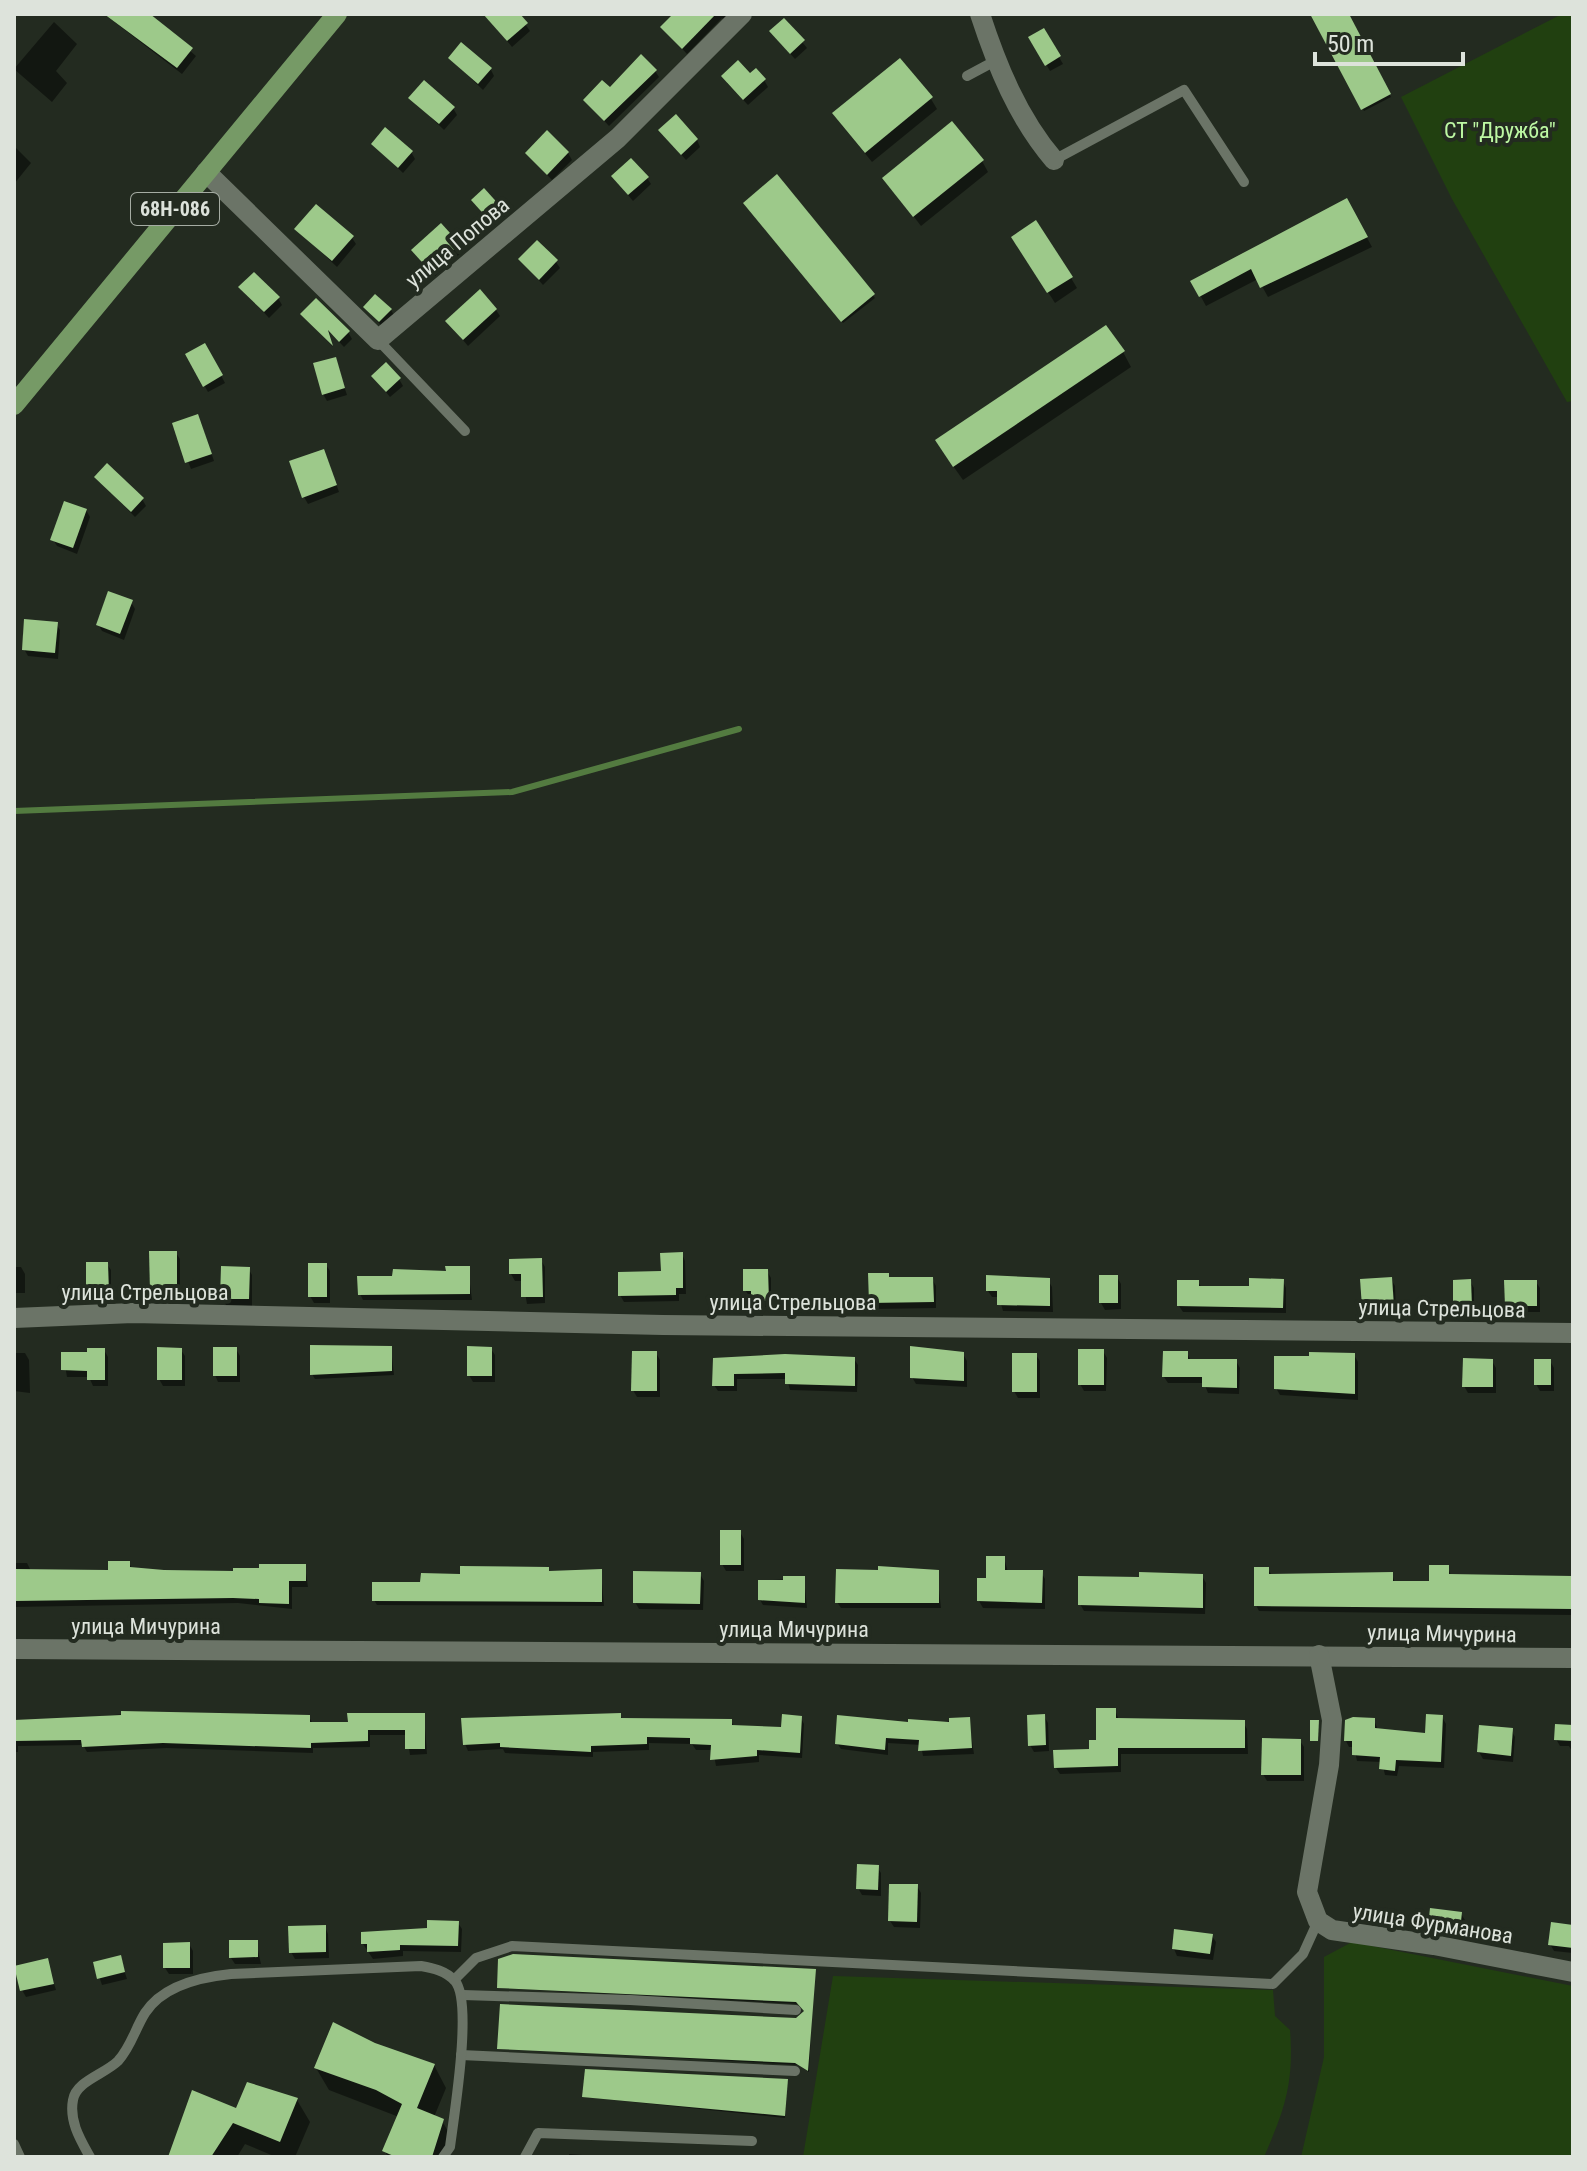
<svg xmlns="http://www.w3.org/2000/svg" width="1587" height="2171" viewBox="0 0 1587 2171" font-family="'Roboto Condensed',sans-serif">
<rect width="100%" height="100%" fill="#232b20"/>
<g fill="#214010">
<polygon points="1562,14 1573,14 1573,401 1567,402 1452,199 1401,97"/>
<polygon points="1352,1942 1573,1986 1573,2157 1301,2157 1324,2057 1324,1957"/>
<path d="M833 1976 1273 1990 1275 2016 1290 2030C1294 2083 1285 2109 1264 2157H803Z"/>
</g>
<g fill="#0007">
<polygon points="104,14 152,14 152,18 196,56 182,74"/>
<polygon points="485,14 518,14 530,31 512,47"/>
<polygon points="676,14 732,14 726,21 722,18 687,54 663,28"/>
<polygon points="1313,14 1347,14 1391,97 1364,111"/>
<polygon points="784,20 807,48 795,59 776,38"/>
<polygon points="54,22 77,44 56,71 67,83 52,102 14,69"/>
<polygon points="1043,30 1063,64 1050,71 1031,38"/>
<polygon points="450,58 491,70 494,76 483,90"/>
<polygon points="655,71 659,77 609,126 585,100"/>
<polygon points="750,76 764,80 768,87 748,105 727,83"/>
<polygon points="411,98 453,108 457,115 444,130"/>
<polygon points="931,99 937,109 872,162 841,124"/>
<polygon points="661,131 697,140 700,147 686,160"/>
<polygon points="373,144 411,152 415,159 403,173"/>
<polygon points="14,146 31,163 14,184"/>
<polygon points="568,153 572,160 552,180 527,154"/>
<polygon points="982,161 988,172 921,226 885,179"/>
<polygon points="613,177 647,178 651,184 633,201"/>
<polygon points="777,177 875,298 843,323 747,206"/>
<polygon points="473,201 501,209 505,216 494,225"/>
<polygon points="1347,201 1372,247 1268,297 1258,279 1206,306 1193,282"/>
<polygon points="297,229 352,238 356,244 337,267"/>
<polygon points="458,245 462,252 435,276 414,251"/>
<polygon points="1020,248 1071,278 1077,288 1055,303"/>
<polygon points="521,260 556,262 560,268 543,285"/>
<polygon points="241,287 278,298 282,305 269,318"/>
<polygon points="366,307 391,310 395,317 383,328"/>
<polygon points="496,310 500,316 468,346 447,321"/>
<polygon points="303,314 348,332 352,339 344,347 329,331 333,347"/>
<polygon points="205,345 225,383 208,392 187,355"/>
<polygon points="1123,352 1131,367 963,480 946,456"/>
<polygon points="335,359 347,395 327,401 323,394"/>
<polygon points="373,376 399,379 403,386 390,397"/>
<polygon points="201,423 214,461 191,469 174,424"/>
<polygon points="327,458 339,492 308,504 304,497"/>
<polygon points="96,477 142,499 146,506 135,517"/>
<polygon points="86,510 90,517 77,554 57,546 53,539"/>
<polygon points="131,602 135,609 124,640 102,631 98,624"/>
<polygon points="56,624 60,630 58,659 28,656 24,649"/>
<polygon points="176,1253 180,1259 180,1297 156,1297 152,1290"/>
<polygon points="682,1254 685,1261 686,1294 679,1294 679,1301 624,1302 620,1295 663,1273"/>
<polygon points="541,1260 545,1267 545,1303 527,1304 523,1281 515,1281 511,1274"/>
<polygon points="107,1264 111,1270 111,1299 92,1300 88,1293"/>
<polygon points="326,1265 330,1271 330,1303 314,1303 310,1296"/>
<polygon points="14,1267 21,1267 25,1274 25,1293 14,1293"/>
<polygon points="248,1268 252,1275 252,1306 226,1305 222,1298"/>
<polygon points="468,1268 472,1300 363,1300 360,1294"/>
<polygon points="767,1271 771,1278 771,1307 757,1307 745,1290"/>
<polygon points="1117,1277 1121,1284 1121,1309 1105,1310 1101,1303"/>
<polygon points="890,1279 932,1279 936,1286 936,1308 874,1309 871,1303"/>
<polygon points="1391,1279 1395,1286 1396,1313 1368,1314 1364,1307"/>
<polygon points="1048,1280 1052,1287 1053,1312 1003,1311 999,1297 992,1297 988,1291"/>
<polygon points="1283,1281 1286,1288 1286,1313 1183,1312 1179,1306 1198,1282 1202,1288 1251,1288"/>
<polygon points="1470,1281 1474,1288 1474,1313 1459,1313 1455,1307"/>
<polygon points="1536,1282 1540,1288 1540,1312 1511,1312 1507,1305"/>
<polygon points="391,1348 394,1375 315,1379 312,1374"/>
<polygon points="912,1348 963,1354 967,1361 967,1387 916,1384 912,1377"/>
<polygon points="236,1349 240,1356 240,1382 218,1382 215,1375"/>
<polygon points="491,1349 495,1355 495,1382 473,1382 469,1375"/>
<polygon points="104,1350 108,1357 108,1386 93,1386 89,1377 67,1377 63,1354"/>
<polygon points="181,1350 185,1356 185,1386 163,1386 159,1379"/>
<polygon points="1103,1351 1107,1358 1106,1391 1084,1391 1080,1384"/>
<polygon points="14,1353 25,1353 29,1360 30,1393 14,1391"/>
<polygon points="656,1353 660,1360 660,1397 637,1397 633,1390"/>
<polygon points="1187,1353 1191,1361 1236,1361 1240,1368 1239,1394 1208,1393 1204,1383 1168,1383 1164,1377"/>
<polygon points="1036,1355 1040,1361 1040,1398 1018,1398 1014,1391"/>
<polygon points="1354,1355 1358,1362 1358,1400 1280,1395 1276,1388"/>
<polygon points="854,1359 858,1365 857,1392 790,1390 787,1379 737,1379 737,1391 718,1391 714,1385 715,1360"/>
<polygon points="1492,1361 1496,1368 1496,1393 1468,1393 1464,1386"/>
<polygon points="1550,1361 1554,1368 1554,1391 1540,1391 1536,1384"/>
<polygon points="740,1532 744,1539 744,1571 726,1571 722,1564"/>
<polygon points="1004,1558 1008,1572 1041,1572 1045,1579 1045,1609 983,1608 979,1601 988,1580"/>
<polygon points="14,1563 27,1563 31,1571 110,1572 129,1563 133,1570 235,1573 305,1566 308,1587 292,1587 292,1609 238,1603 14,1607"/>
<polygon points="1448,1567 1451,1576 1573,1578 1573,1615 1259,1611 1256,1605 1268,1569 1272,1576 1392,1574 1395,1583 1431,1583"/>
<polygon points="601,1571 604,1606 377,1605 374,1600 422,1584"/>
<polygon points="937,1572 941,1608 841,1608 837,1602"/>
<polygon points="700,1574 704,1581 703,1610 639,1609 635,1602"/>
<polygon points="1202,1576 1206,1583 1205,1614 1084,1611 1080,1604"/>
<polygon points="804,1578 807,1608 763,1605 760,1600 760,1581"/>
<polygon points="1115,1710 1119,1720 1243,1722 1247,1729 1248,1754 1121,1754 1121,1772 1060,1774 1056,1768 1091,1751"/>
<polygon points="137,1713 309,1717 313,1724 350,1724 424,1715 427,1754 410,1755 407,1735 370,1735 370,1747 313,1748 313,1753 167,1748 87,1752 83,1745 18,1746 18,1752 14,1752 14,1720 43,1721"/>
<polygon points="620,1715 623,1720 731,1721 735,1728 783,1729 801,1718 804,1724 802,1758 759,1755 759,1762 716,1766 713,1750 696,1750 692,1744 649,1743 649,1750 593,1752 593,1757 505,1753 503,1749 468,1751 465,1744"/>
<polygon points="1044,1716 1048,1723 1049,1751 1034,1752 1030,1745"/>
<polygon points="1442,1717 1446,1724 1444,1768 1399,1766 1397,1776 1385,1775 1382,1762 1357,1761 1354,1747 1349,1747 1346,1741 1374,1720 1378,1730 1427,1735"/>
<polygon points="969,1720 974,1754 923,1756 921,1745 888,1743 888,1755 841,1749 837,1743 910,1724"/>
<polygon points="1573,1727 1573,1753 1569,1746 1560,1746 1556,1739"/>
<polygon points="1511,1730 1515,1737 1513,1762 1483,1759 1479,1752"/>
<polygon points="1300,1741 1304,1747 1304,1781 1267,1781 1263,1774"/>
<polygon points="877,1867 881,1873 881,1896 862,1895 858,1888"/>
<polygon points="917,1886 921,1893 920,1928 894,1927 890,1921"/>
<polygon points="1461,1914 1465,1920 1463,1937 1434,1934 1430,1927"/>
<polygon points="458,1923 462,1929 461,1952 403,1951 403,1956 373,1959 363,1944"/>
<polygon points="325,1927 328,1934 329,1958 295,1959 291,1952"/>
<polygon points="1573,1927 1573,1953 1554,1951 1550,1944"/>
<polygon points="1212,1936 1216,1942 1213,1960 1177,1956 1174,1949"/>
<polygon points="256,1942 261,1964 235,1964 231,1958"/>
<polygon points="189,1944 193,1951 193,1974 169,1974 165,1968"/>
<polygon points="120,1958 127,1979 102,1985 95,1964"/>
<polygon points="47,1961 56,1990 26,1997 22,1990"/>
<polygon points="814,1971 809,2072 798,2065 499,2048 796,2020 806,2012 800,2004 499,1988"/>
<polygon points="374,2045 434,2065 446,2088 434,2117 442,2121 455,2143 450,2157 388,2157 385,2151 399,2117 329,2090 316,2068"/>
<polygon points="787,2081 785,2118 585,2097"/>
<polygon points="297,2100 310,2122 295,2157 276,2157 245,2144 237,2157 168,2157 237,2111"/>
<polygon points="569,2154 609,2157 569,2157"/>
</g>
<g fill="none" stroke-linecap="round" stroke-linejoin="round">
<polyline stroke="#537b40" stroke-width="6" points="14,811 512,792 739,729"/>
</g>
<g fill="#9dc98a">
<polygon points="104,14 150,14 193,48 177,68"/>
<polygon points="483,14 520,14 528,23 507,41"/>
<polygon points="673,14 716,14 682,49 660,27"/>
<polygon points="1310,14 1349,14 1391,94 1361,110"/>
<polygon points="784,18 805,40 790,54 769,31"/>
<polygon points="1044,28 1061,56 1045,66 1028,37"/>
<polygon points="461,42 492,68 478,84 448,58"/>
<polygon points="641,54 657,70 604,121 583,100 602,80 610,87"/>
<polygon points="900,58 933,97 865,153 832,113"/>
<polygon points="738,60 750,73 756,68 766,79 743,100 721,76"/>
<polygon points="424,80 455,107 439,124 408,98"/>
<polygon points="676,114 698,139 681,155 658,130"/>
<polygon points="952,121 984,160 913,217 882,178"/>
<polygon points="385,127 413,151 398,168 371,144"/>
<polygon points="547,130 569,152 547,175 525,153"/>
<polygon points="631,158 649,177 628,195 611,176"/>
<polygon points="777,174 875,294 841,322 743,203"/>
<polygon points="484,188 502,208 489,220 471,200"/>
<polygon points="1347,198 1368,237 1260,288 1251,269 1199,297 1190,281"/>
<polygon points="316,204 354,236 332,261 294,229"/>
<polygon points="1036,220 1073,277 1047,293 1011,237"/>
<polygon points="441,223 460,244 430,271 411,250"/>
<polygon points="537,240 558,260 539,280 518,259"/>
<polygon points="254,272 280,297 264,312 238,287"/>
<polygon points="480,289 497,309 463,340 445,321"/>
<polygon points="375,294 392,309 379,322 363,307"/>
<polygon points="316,298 350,331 339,342 328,330 333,346 300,314"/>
<polygon points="1106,325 1125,351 953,467 935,440"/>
<polygon points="205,343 223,375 203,387 185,354"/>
<polygon points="336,357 345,388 322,395 313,363"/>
<polygon points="386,362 401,378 386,392 371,376"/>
<polygon points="198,414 212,454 185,463 172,423"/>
<polygon points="324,449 337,485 302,498 289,461"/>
<polygon points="107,463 144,498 131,512 94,477"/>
<polygon points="64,501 87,509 73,548 50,540"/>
<polygon points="108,591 133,600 120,634 96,625"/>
<polygon points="24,619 58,622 55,653 22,650"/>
<polygon points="149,1251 177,1251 177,1291 150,1291"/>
<polygon points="683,1252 683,1288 676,1288 676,1295 618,1296 618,1272 661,1271 660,1253"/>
<polygon points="542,1258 543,1297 521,1297 521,1274 509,1274 509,1259"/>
<polygon points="86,1262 108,1262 109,1293 86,1294"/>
<rect x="308" y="1263" width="19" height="34"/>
<polygon points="221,1266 250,1267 249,1299 220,1299"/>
<polygon points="445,1266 470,1266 470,1294 358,1295 357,1276 392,1276 393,1269 446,1271"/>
<polygon points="743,1269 768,1269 769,1301 751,1301 751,1291 743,1291"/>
<polygon points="868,1273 889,1273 889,1277 933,1277 934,1302 869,1303"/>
<polygon points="986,1275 1050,1278 1050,1306 997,1305 997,1291 986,1291"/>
<rect x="1099" y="1275" width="19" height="28"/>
<polygon points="1392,1277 1394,1306 1362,1307 1360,1279"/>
<polygon points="1249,1278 1284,1279 1283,1308 1177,1306 1177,1280 1199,1280 1199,1286 1249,1286"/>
<polygon points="1471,1279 1472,1307 1453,1307 1453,1280"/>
<polygon points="1504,1280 1537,1280 1537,1306 1505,1306"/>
<polygon points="310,1345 392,1346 392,1371 310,1375"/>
<polygon points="467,1346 492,1347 492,1376 467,1376"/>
<polygon points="910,1346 964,1352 964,1381 910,1378"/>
<polygon points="157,1347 182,1348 182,1380 157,1380"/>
<rect x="213" y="1347" width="24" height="29"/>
<polygon points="87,1348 105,1348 105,1380 87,1380 87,1371 61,1370 61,1352 87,1352"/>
<rect x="1078" y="1349" width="26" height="36"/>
<polygon points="632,1351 657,1351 657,1391 631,1391"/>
<polygon points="1163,1351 1188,1351 1188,1359 1237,1359 1237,1388 1202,1387 1202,1377 1162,1377"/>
<polygon points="1309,1352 1355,1353 1355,1394 1274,1389 1274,1356 1309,1356"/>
<rect x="1012" y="1353" width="25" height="39"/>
<polygon points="785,1354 855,1357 855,1386 785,1384 785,1373 734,1374 734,1386 712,1386 713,1358"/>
<polygon points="1463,1358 1493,1359 1493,1387 1462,1387"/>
<rect x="1534" y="1359" width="17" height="26"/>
<rect x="720" y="1530" width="21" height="35"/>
<polygon points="986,1556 1005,1556 1005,1570 1043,1570 1042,1603 977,1601 977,1578 986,1578"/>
<polygon points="108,1561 130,1561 130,1567 164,1570 233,1571 233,1568 259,1568 259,1564 306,1564 306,1581 289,1581 289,1604 259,1603 259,1599 233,1598 14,1601 14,1569 108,1570"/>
<polygon points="1429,1565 1449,1565 1449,1574 1573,1576 1573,1609 1254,1606 1254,1567 1269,1567 1269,1574 1393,1572 1393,1581 1429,1581"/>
<polygon points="460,1566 549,1567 549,1571 602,1569 602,1602 372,1601 372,1582 420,1582 421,1573 460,1574"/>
<polygon points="878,1566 939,1570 939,1603 835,1603 836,1569 878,1570"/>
<polygon points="633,1571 701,1572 700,1604 633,1603"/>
<polygon points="1139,1572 1203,1574 1203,1608 1078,1605 1078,1576 1139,1577"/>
<polygon points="783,1576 805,1576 805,1603 758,1600 758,1580 783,1580"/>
<polygon points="1096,1708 1116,1708 1116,1718 1245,1720 1245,1748 1118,1748 1118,1766 1054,1768 1053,1750 1089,1749 1089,1740 1096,1740"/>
<polygon points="121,1711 310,1715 310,1722 348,1722 347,1713 425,1713 425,1749 405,1749 405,1730 368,1730 368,1741 311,1743 311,1748 163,1743 82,1747 81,1740 14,1741 14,1720 121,1715"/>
<polygon points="621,1713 621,1718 732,1719 732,1725 781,1727 782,1714 802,1716 800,1753 757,1750 757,1756 710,1760 711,1745 690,1744 690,1738 647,1737 647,1744 591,1746 591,1752 500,1747 500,1743 463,1745 461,1718"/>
<polygon points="1045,1714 1046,1745 1028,1746 1027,1715"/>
<polygon points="1426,1714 1443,1715 1441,1762 1396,1760 1395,1771 1379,1769 1380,1757 1352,1755 1352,1741 1344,1741 1345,1720 1353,1717 1375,1718 1375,1728 1425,1733"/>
<polygon points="837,1715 908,1722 908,1719 949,1722 949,1718 970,1717 972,1748 918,1751 919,1740 886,1738 885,1750 835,1744"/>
<polygon points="1310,1720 1319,1720 1318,1741 1310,1741"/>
<polygon points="1555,1724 1573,1725 1573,1741 1554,1740"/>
<polygon points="1479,1725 1513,1728 1511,1756 1477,1752"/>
<polygon points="1262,1738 1301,1739 1301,1775 1261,1775"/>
<polygon points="857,1864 879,1865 878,1890 856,1889"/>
<polygon points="889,1884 918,1884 917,1922 888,1921"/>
<polygon points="1430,1908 1462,1912 1460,1931 1428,1927"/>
<polygon points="427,1920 459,1921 458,1946 400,1945 400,1950 367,1952 367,1944 361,1944 361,1932 427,1928"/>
<polygon points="1551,1922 1573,1925 1573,1948 1548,1945"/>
<polygon points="326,1925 326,1952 289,1953 288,1926"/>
<polygon points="1174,1929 1213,1934 1210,1954 1172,1949"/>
<polygon points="229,1940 258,1940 258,1957 229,1958"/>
<polygon points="190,1942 190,1968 163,1968 163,1943"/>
<polygon points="513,1954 816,1969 808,2071 795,2063 497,2049 500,2004 796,2018 804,2011 796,2002 497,1988 498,1959"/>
<polygon points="121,1955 125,1972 97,1979 93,1962"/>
<polygon points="48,1958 54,1984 20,1991 14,1966"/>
<polygon points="333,2022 375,2043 435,2064 417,2108 444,2119 432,2157 396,2157 382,2151 402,2104 376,2090 314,2068"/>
<polygon points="585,2069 788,2079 785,2116 582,2097"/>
<polygon points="247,2082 298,2098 280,2142 233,2123 211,2157 168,2157 192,2090 236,2108"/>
</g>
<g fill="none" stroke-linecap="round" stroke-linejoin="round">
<g stroke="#6b7467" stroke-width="10">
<polyline points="967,76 995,61"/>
<polyline points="1054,160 1184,90 1244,182"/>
<polyline points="378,340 465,431"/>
<polyline points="454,1980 476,1958 512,1946 1273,1984 1303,1954 1318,1921"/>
<polyline points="463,1995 630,2000 796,2010"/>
<polyline points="461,2055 795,2071"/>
<polyline points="14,2144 20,2157"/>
<path d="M90 2157C80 2139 69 2121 73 2100 76 2081 105 2074 118 2061 131 2047 135 2029 145 2013 163 1985 201 1977 231 1974L421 1966C433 1968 446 1971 455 1981 473 2002 454 2115 450 2147L443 2157"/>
<polyline points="525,2157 538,2133 752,2141"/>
</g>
<g stroke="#6b7467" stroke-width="20">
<path d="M980 14C997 66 1018 118 1054 160"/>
<polyline points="206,172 378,340 618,138 742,14"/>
<polyline points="14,1318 133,1313 663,1325 1573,1333"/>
<polyline points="14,1649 1573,1658"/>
<polyline points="1319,1655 1332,1720 1329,1765 1307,1892 1318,1921 1332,1930 1434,1945 1573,1972"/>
</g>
<polyline stroke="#769a66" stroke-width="20" points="14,405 337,14"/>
</g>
<g text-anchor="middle" stroke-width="8" stroke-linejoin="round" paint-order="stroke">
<rect fill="#232b20" stroke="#a5aca3" stroke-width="2" x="131" y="193" width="88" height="32" rx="6"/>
<g font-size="20" font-weight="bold" fill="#dde3db">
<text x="175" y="216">68Н-086</text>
</g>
<g font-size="22" fill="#bdf8a3" stroke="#232b20">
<text x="1500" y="138">СТ "Дружба"</text>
</g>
<g font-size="22" fill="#dde3db" stroke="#232b20">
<text transform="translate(457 242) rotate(-40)" y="8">улица Попова</text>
<text x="145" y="1300">улица Стрельцова</text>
<text x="793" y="1310">улица Стрельцова</text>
<text transform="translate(1442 1308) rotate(1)" y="8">улица Стрельцова</text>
<text x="146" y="1634">улица Мичурина</text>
<text x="794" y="1637">улица Мичурина</text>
<text transform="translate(1442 1633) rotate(1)" y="8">улица Мичурина</text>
<text transform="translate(1433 1923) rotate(9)" y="8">улица Фурманова</text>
</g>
</g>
<rect width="1587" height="2171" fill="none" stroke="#dde3db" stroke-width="32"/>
<path d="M1315 52v12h148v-12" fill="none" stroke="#dde3db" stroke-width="4"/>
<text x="1327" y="52" font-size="24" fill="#dde3db" stroke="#232b20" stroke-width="6" paint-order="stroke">50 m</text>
</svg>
